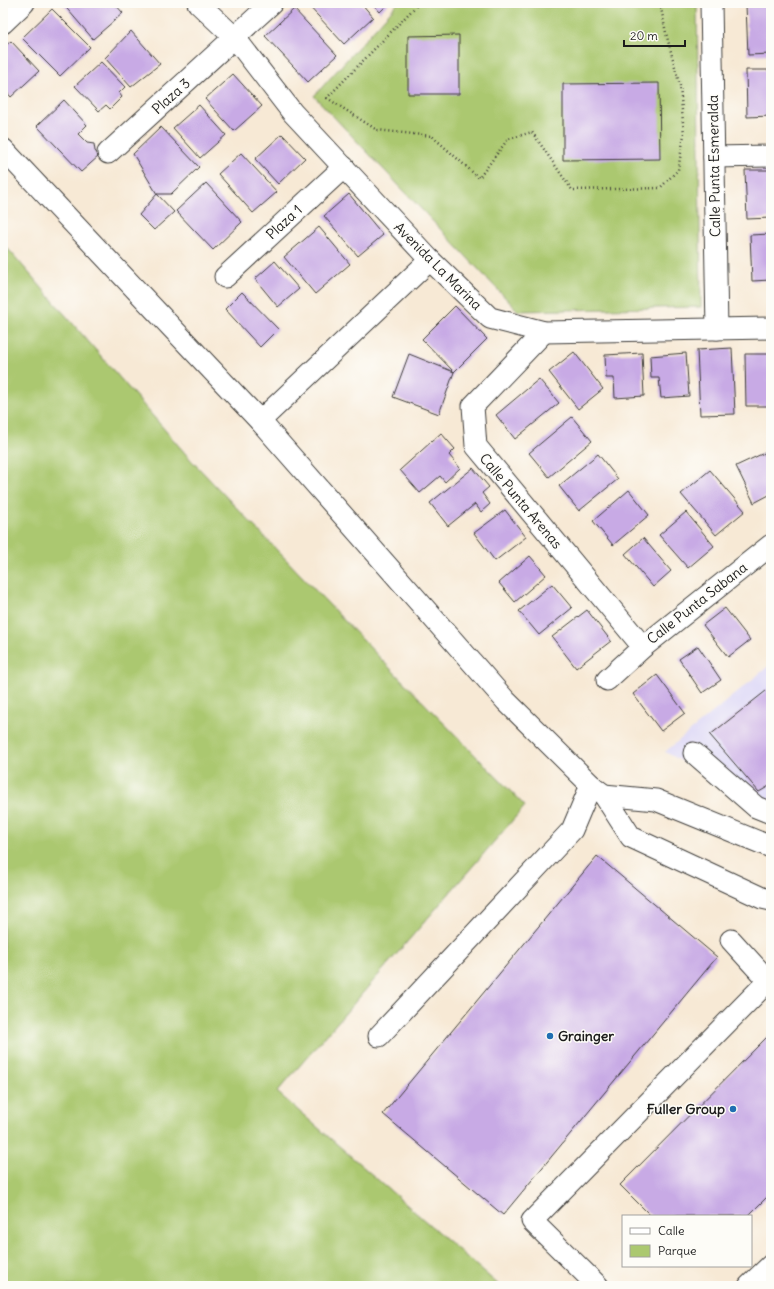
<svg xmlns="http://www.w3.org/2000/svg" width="774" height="1289" viewBox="0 0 774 1289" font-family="Delius,sans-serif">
<rect width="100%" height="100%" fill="#fdfcf7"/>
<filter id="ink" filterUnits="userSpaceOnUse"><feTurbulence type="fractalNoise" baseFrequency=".025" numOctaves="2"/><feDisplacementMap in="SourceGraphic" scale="8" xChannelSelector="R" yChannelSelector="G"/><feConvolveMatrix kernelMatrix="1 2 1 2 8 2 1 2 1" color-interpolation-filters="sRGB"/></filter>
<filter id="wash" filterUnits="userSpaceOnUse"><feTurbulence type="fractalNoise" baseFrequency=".012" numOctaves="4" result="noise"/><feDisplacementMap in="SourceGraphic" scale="16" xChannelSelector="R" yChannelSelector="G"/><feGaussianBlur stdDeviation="0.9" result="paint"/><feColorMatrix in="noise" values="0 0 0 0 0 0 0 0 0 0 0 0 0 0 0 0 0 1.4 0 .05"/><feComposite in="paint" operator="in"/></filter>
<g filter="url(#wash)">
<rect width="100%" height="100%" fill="#f7e9d5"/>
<polygon fill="#dbd6f7" points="771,664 771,810 665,752"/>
<g fill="#abc86f" stroke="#647246">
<polygon points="398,3 697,3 701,307 518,311 314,96"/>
<polygon points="3,243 191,460 382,660 525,806 277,1092 500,1286 3,1286"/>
</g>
<g id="blocks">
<g fill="#c8aae5">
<polygon points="62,3 114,3 123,13 93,39"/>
<polygon points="306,3 361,3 373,17 344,44"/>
<polygon points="372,3 389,3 380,12"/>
<polygon points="771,4 771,54 748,55 746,5"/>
<polygon points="52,9 90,47 60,76 22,38"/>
<polygon points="294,9 337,55 308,82 265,36"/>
<polygon points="131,31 160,64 131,87 105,58"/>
<polygon points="459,35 459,94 408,94 408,36"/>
<polygon points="11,41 39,71 11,97 3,88 3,76 5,75 3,72 3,48"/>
<polygon points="101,62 125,87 119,93 122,97 110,109 106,105 99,111 75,86"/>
<polygon points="746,70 771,70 771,116 747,117"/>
<polygon points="233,74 262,106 234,131 205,99"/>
<polygon points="659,83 660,159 563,160 563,84"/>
<polygon points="64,100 87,125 78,134 87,143 94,144 95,151 99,156 81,172 37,126"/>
<polygon points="199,105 226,135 200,158 173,128"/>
<polygon points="161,127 199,167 171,194 157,194 133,154"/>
<polygon points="282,134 305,158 278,184 255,159"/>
<polygon points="241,153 277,192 253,213 218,174"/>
<polygon points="745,170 771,170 771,218 747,219"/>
<polygon points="206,183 242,222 213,250 176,211"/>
<polygon points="157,194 174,212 154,230 139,215"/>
<polygon points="349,194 383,235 358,256 324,216"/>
<polygon points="319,227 350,264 315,294 284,257"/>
<polygon points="771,234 771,280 752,281 750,235"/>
<polygon points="275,261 299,289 278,307 255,279"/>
<polygon points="242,292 278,329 260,347 225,309"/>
<polygon points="455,306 487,339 454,372 422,339"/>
<polygon points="732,348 735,414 700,415 697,350"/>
<polygon points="574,352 603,389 578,409 549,372"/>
<polygon points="642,353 644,396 615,398 614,378 606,378 605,355"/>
<polygon points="686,353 689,396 661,398 659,378 651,378 650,356"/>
<polygon points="409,354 454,372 439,414 393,397"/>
<polygon points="745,354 771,354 771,406 746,406"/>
<polygon points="539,379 559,403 515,439 496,415"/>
<polygon points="572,417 592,441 549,477 529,453"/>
<polygon points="441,433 455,449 449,455 460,468 445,482 440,476 420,493 400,470"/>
<polygon points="764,453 771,468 771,494 754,503 736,466"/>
<polygon points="598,454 618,479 579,511 559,486"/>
<polygon points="473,468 489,487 482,493 490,504 481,512 475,504 448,526 430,503"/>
<polygon points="710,470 745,511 716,535 681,494"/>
<polygon points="629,490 649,515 613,545 593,521"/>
<polygon points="505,510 526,537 495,561 474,533"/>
<polygon points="686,512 714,546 688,568 659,535"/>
<polygon points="643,538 671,571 653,587 625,554"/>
<polygon points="530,556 546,575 515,602 499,583"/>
<polygon points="552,584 572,608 539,635 519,611"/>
<polygon points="725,608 750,640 728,657 703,625"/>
<polygon points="587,610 611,641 576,668 552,637"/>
<polygon points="698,646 721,680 702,693 679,659"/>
<polygon points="657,675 685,713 661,731 633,694"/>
<polygon points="771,687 771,785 759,792 710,735"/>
<polygon points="597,856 717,957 503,1215 383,1114"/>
<polygon points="771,1033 771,1193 748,1216 651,1216 620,1185"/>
</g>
</g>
</g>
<g filter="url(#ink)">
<use href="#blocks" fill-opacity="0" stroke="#3d3b38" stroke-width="1"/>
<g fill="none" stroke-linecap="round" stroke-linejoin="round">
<defs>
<g id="minor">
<polyline points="198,3 235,38 292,112 430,260 490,318 544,332 771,328"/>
<polyline points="711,3 717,329"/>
<polyline points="3,23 24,3"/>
<polyline points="3,149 260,421 506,701 591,785 604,795 631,837 762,898 771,900"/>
<polyline points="108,153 272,3"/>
<polyline points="714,157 771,156"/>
<polyline points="225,277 344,167"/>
<polyline points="544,332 473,406 476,446 643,647"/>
<polyline points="260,421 430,260"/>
<polyline points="607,680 643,647 771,545"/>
<polyline points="694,753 756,807 771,813"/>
<polyline points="604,795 656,800 771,847"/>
<polyline points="731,940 771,984"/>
<polyline points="379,1036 572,830 591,785"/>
<polyline points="598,1286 532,1221 771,978"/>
<polyline points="749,1286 771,1265"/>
</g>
</defs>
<use href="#minor" stroke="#3d3b38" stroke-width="23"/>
<polyline stroke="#3d3b38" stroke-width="2.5" stroke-dasharray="1 3" stroke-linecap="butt" points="419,3 327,98 377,130 432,136 479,178 508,139 532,132 572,190 660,188 678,170 684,135 680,86 666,33 660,3"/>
<use href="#minor" stroke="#fff" stroke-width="21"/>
</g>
</g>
<g fill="#1f6fb2" stroke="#fdfcf7" stroke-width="1.5">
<circle cx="550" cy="1036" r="4"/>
<circle cx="733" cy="1109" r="4"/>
</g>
<g text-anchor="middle" stroke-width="3" stroke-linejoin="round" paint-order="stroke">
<g font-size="14" fill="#1c1c1c" stroke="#fdfcf7">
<text transform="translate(171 96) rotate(-42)" y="5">Plaza 3</text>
<text transform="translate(714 166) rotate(-91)" y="5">Calle Punta Esmeralda</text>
<text transform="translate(284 222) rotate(-43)" y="5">Plaza 1</text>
<text transform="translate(438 266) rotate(45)" y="5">Avenida La Marina</text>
<text transform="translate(521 501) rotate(50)" y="5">Calle Punta Arenas</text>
<text transform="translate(697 603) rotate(-38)" y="5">Calle Punta Sabana</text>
</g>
<g font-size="14" font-weight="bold" fill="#1c1c1c" stroke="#fdfcf7" text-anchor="start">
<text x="558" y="1041">Grainger</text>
<text x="725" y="1114" text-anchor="end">Fuller Group</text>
</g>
</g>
<rect width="774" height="1289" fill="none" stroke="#fdfcf7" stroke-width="16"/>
<rect x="622" y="1215" width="130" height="52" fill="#fdfcf7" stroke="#a3a29f"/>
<rect x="630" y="1228" width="20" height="6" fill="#ffffff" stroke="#a3a29f"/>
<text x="658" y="1235" font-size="12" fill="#1c1c1c">Calle</text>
<rect x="630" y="1245" width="20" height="12" fill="#abc86f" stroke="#a3a29f"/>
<text x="658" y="1255" font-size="12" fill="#1c1c1c">Parque</text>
<path d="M624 40v6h61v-6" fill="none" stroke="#1c1c1c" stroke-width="2"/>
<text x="630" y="40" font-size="12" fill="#1c1c1c" stroke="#fdfcf7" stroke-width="3" paint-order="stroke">20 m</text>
</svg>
